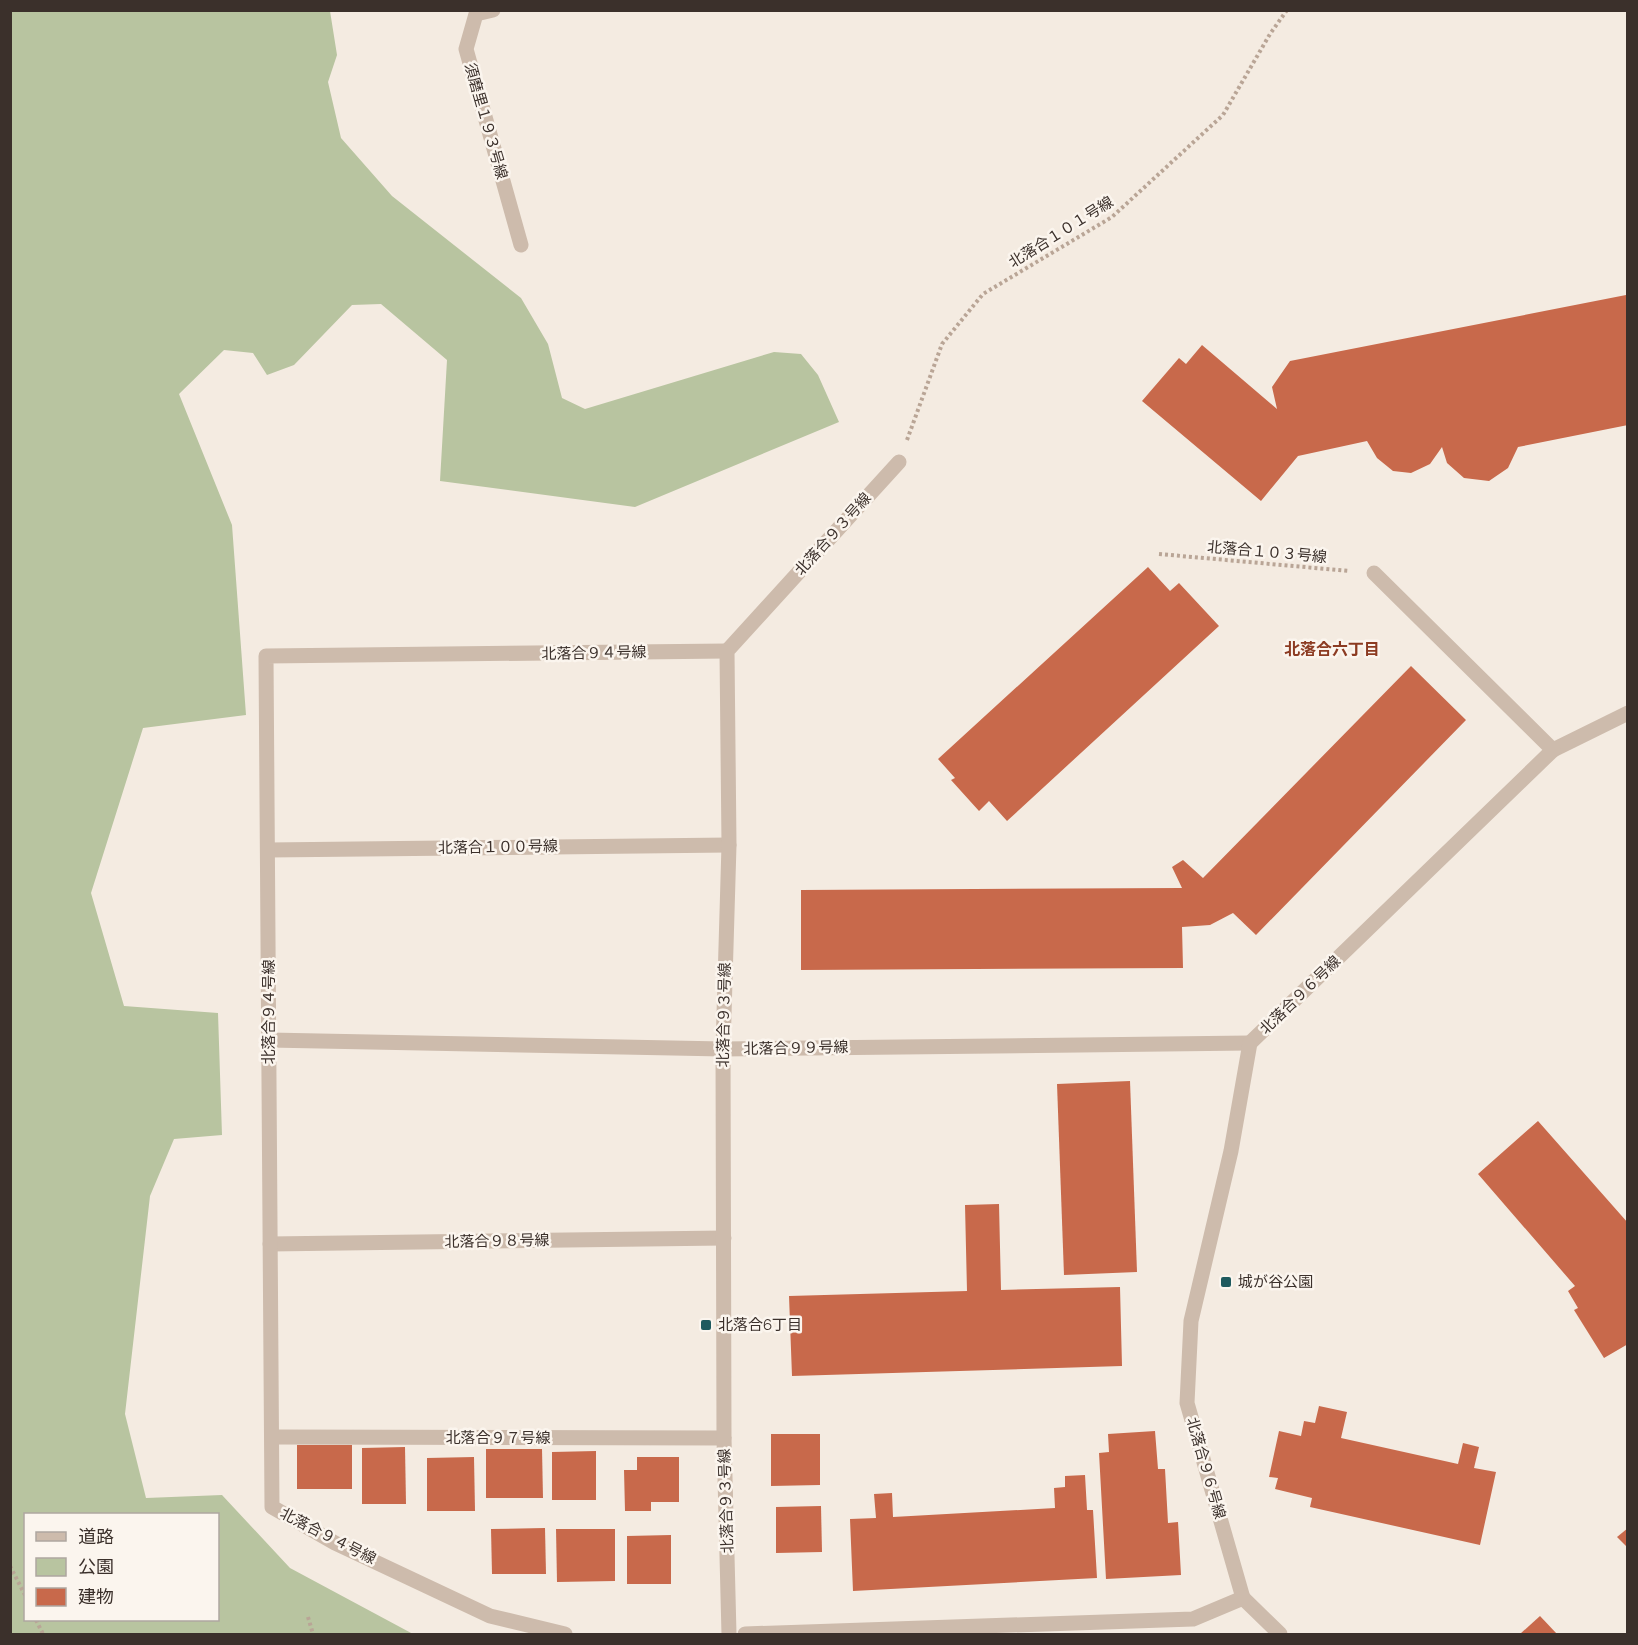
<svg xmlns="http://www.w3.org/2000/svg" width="1638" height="1645" viewBox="0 0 1638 1645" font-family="Raleway,'Noto Sans JP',sans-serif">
<rect width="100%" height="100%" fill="#f4ebe1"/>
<path fill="#b8c4a0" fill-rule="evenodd" d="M11 10 330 11 337 55 328 82 341 138 392 196 521 298 548 344 562 398 585 409 774 352 801 354 818 375 839 422 635 507 440 481 447 360 381 304 352 305 294 365 267 375 253 353 224 350 179 394 232 525 246 715 143 728 91 893 124 1006 218 1013 222 1135 174 1139 150 1196 125 1414 146 1498 222 1495 290 1568 413 1634H11ZM26 1514H218V1620H26Z"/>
<g fill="#c8694b">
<polygon points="1626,295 1628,425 1518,447 1508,468 1489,481 1464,478 1447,463 1442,447 1430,464 1411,473 1393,471 1377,458 1367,441 1298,456 1261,501 1142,401 1179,358 1186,364 1202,345 1277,409 1272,387 1290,361"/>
<polygon points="1148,567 1170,591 1179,583 1219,626 1007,821 989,801 979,811 951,780 955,778 938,759"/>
<polygon points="1411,666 1466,720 1256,935 1233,913 1210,925 1182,927 1183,968 801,970 801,890 1182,888 1172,867 1183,860 1203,878"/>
<polygon points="1130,1081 1137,1272 1064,1275 1057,1084"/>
<polygon points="1538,1121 1628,1223 1628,1344 1604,1358 1574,1310 1578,1308 1568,1291 1575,1286 1478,1174"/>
<polygon points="999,1204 1001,1290 1120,1287 1122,1366 792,1376 789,1296 967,1291 965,1205"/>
<polygon points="1319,1406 1347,1412 1341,1438 1458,1464 1463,1443 1479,1447 1474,1468 1496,1472 1480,1545 1310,1507 1312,1498 1275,1489 1278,1478 1269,1477 1279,1431 1301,1436 1304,1421 1315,1423"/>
<polygon points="1155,1431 1158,1469 1165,1469 1168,1523 1178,1522 1181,1575 1106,1579 1099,1453 1109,1452 1108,1434"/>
<polygon points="771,1434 820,1434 820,1485 771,1486"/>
<rect x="297" y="1445" width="55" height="44"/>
<polygon points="405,1447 406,1504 362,1504 362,1448"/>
<polygon points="486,1449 542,1449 543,1498 486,1498"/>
<polygon points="596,1451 596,1500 552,1500 552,1452"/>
<polygon points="474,1457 475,1511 427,1511 427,1458"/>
<polygon points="637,1457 679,1457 679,1502 651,1502 651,1511 625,1511 624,1470 637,1470"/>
<polygon points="1085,1475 1087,1510 1093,1510 1097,1578 853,1591 850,1519 876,1518 874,1494 892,1493 893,1517 1055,1508 1054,1488 1065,1487 1065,1476"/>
<polygon points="821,1506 822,1552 776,1553 776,1507"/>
<polygon points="545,1528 546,1574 492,1574 491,1529"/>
<polygon points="1628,1528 1628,1548 1617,1537"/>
<polygon points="556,1529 615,1529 615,1581 557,1582"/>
<polygon points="671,1535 671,1584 627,1584 627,1536"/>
<polygon points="1540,1616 1557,1634 1520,1634"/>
</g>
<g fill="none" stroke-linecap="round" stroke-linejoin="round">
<g stroke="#b9a596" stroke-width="4" stroke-dasharray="3 3" stroke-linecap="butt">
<polyline points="907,440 942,344 983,294 1112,217 1223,115 1270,34 1287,10"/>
<polyline points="1159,554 1349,571"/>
<polyline points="10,1566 26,1597"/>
<polyline points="308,1617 313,1634"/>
<polyline points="36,1620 43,1634"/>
</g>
<g stroke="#cdbbac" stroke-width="15">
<polyline points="493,10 476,14 466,49 521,245"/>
<polyline points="1553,750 1628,713"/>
<polyline points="268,850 729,845"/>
<polyline points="269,1040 723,1049 1250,1043"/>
<polyline points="270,1244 724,1238"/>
<polyline points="272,1437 724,1438"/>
<polyline points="1243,1598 1187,1403 1191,1321 1231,1151 1250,1043 1553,750 1374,573"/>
<polyline points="565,1634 490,1616 335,1543 272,1507 266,656 727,651"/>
<polyline points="729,1634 724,1438 723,1049 729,845 727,651 899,462"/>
<polyline points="745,1634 1193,1619 1243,1598 1280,1634"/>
</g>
</g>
<g fill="#1f5a5e" stroke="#fbf5ee" stroke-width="2">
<rect x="1220" y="1276" width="12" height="12" rx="3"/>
<rect x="700" y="1319" width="12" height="12" rx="3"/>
</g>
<g text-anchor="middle" stroke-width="5" stroke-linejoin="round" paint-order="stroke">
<g font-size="15" fill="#3b302b" stroke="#fbf5ee">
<text transform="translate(486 121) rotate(74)" y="5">須磨里１９３号線</text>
<text transform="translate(1061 232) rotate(-32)" y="5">北落合１０１号線</text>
<text transform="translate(833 534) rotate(-48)" y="5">北落合９３号線</text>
<text transform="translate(1267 552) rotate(5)" y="5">北落合１０３号線</text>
<text transform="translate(594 653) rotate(-1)" y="5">北落合９４号線</text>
<text transform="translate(498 847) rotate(-1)" y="5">北落合１００号線</text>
<text transform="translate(1300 995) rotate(-44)" y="5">北落合９６号線</text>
<text transform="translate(269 1012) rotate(-90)" y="5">北落合９４号線</text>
<text transform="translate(724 1015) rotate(-89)" y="5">北落合９３号線</text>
<text transform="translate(796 1048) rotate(-1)" y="5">北落合９９号線</text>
<text transform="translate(497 1241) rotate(-1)" y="5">北落合９８号線</text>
<text x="498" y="1443">北落合９７号線</text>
<text transform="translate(1206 1468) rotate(74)" y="5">北落合９６号線</text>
<text transform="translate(726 1501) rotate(-92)" y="5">北落合９３号線</text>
<text transform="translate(328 1536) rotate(27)" y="5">北落合９４号線</text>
</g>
<g font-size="15" fill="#3b302b" stroke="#fbf5ee" text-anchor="start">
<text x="1238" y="1287">城が谷公園</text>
<text x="718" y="1330">北落合6丁目</text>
</g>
<g font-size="16" font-weight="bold" fill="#8c3b22" stroke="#fbf5ee">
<text x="1332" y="655">北落合六丁目</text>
</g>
</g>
<rect width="1638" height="1645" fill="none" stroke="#3b302b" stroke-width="24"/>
<rect x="24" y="1513" width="195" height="108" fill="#fbf5ee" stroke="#aea6a0" stroke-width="1.5"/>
<rect x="36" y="1532" width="30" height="9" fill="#cdbbac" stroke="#aea6a0" stroke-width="1.5"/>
<text x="78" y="1543" font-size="18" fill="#3b302b">道路</text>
<rect x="36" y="1558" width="30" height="18" fill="#b8c4a0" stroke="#aea6a0" stroke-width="1.5"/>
<text x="78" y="1573" font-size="18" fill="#3b302b">公園</text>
<rect x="36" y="1588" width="30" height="18" fill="#c8694b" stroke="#aea6a0" stroke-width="1.5"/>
<text x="78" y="1603" font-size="18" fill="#3b302b">建物</text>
</svg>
